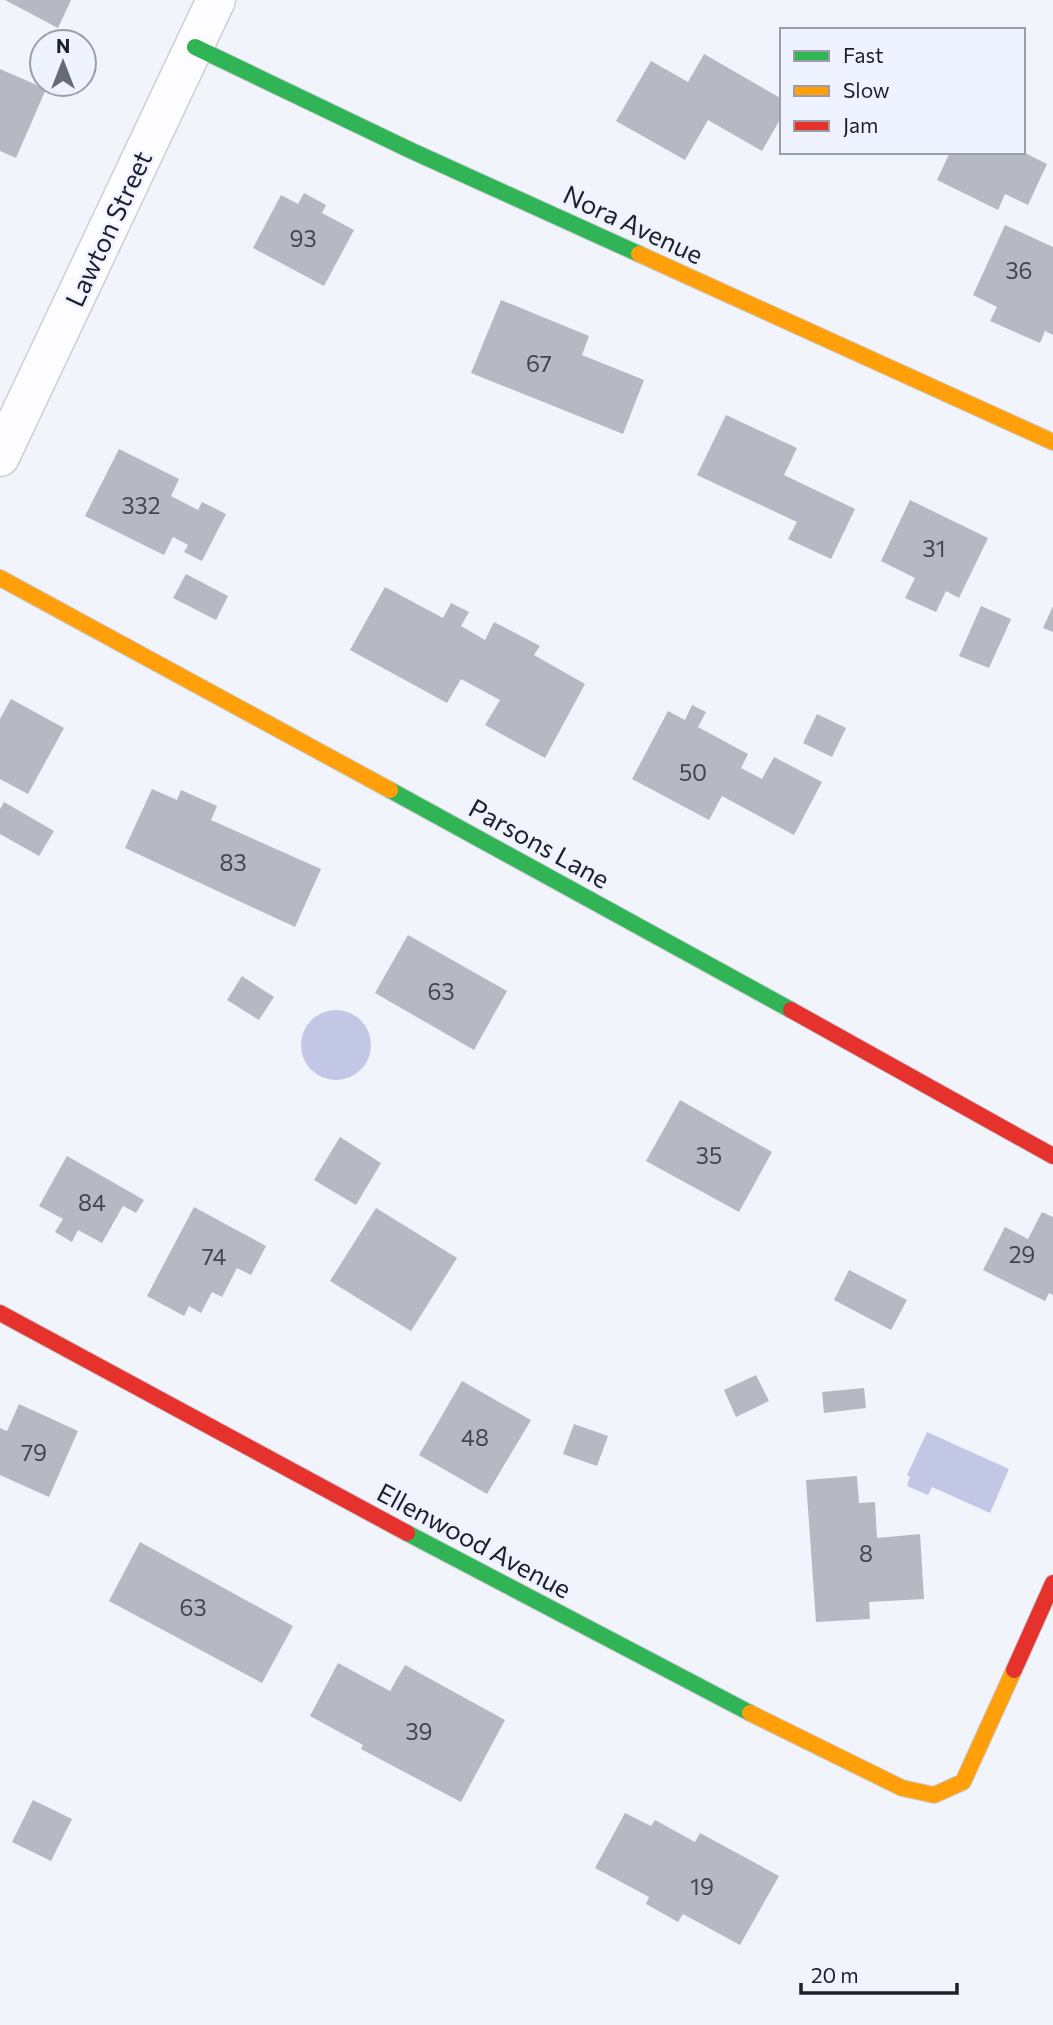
<svg xmlns="http://www.w3.org/2000/svg" width="1053" height="2025" viewBox="0 0 1053 2025" font-family="Commissioner,sans-serif">
<rect width="100%" height="100%" fill="#f2f4fc"/>
<g fill="#c2c7e6">
<circle cx="336" cy="1045" r="35"/>
<polygon points="927,1432 1009,1469 990,1513 932,1487 928,1495 907,1486 910,1477 907,1475"/>
</g>
<g fill="#b6b8c3">
<polygon points="5,0 71,0 58,28"/>
<polygon points="704,54 782,99 782,116 762,151 708,120 685,160 616,121 651,61 688,82"/>
<polygon points="0,69 46,89 16,158 0,151"/>
<polygon points="950,152 1023,152 1047,164 1028,205 1005,194 998,210 937,180"/>
<polygon points="304,193 326,205 322,213 354,230 324,286 253,248 281,195 298,204"/>
<polygon points="1005,225 1053,247 1053,335 1045,331 1040,343 990,321 997,307 973,295"/>
<polygon points="501,300 589,336 582,355 644,380 623,434 471,373"/>
<polygon points="726,415 797,448 784,475 855,509 831,559 788,539 797,522 697,475"/>
<polygon points="119,449 179,479 171,496 198,510 202,502 226,514 202,561 184,552 188,545 173,537 164,555 85,516"/>
<polygon points="910,500 988,538 959,598 946,591 936,612 905,598 915,578 881,561"/>
<polygon points="186,574 228,596 216,620 173,598"/>
<polygon points="385,587 443,618 451,603 469,612 461,626 485,640 494,622 540,646 534,655 585,684 545,758 485,725 500,700 461,679 447,703 350,650"/>
<polygon points="981,606 1011,619 989,668 959,656"/>
<polygon points="1053,606 1053,632 1043,628"/>
<polygon points="11,699 64,728 28,794 0,779 0,719"/>
<polygon points="692,705 706,712 698,727 748,754 741,768 762,779 774,757 822,782 794,835 722,796 709,820 632,779 668,711 685,720"/>
<polygon points="817,714 846,728 832,757 803,743"/>
<polygon points="152,789 177,800 181,790 217,806 211,820 321,869 295,927 125,848"/>
<polygon points="4,802 54,831 39,856 0,834 0,809"/>
<polygon points="408,935 507,991 474,1050 375,993"/>
<polygon points="242,976 274,997 259,1020 227,1000"/>
<polygon points="680,1100 772,1152 739,1212 646,1161"/>
<polygon points="340,1137 381,1163 356,1205 314,1180"/>
<polygon points="67,1156 144,1200 136,1213 123,1206 102,1243 78,1230 72,1242 55,1232 63,1219 39,1206"/>
<polygon points="194,1207 266,1246 251,1275 237,1268 222,1297 212,1292 201,1313 189,1306 184,1316 147,1296"/>
<polygon points="376,1208 457,1258 411,1331 330,1281"/>
<polygon points="1042,1212 1053,1217 1053,1295 1049,1293 1045,1301 983,1270 1005,1227 1028,1239"/>
<polygon points="849,1270 907,1300 891,1330 834,1300"/>
<polygon points="756,1375 769,1401 736,1417 724,1390"/>
<polygon points="462,1381 531,1420 487,1494 419,1455"/>
<polygon points="864,1388 866,1408 824,1413 822,1392"/>
<polygon points="19,1404 78,1431 49,1497 0,1475 0,1428 7,1431"/>
<polygon points="574,1424 608,1436 597,1466 563,1454"/>
<polygon points="857,1476 859,1503 875,1502 877,1538 920,1534 924,1599 869,1602 870,1619 816,1622 806,1480"/>
<polygon points="140,1542 293,1626 262,1683 109,1601"/>
<polygon points="338,1663 390,1691 405,1665 505,1720 461,1802 361,1749 363,1745 310,1716"/>
<polygon points="33,1800 72,1819 51,1861 12,1842"/>
<polygon points="625,1813 651,1826 655,1820 695,1842 700,1833 779,1876 740,1945 683,1914 678,1922 646,1904 649,1897 595,1868"/>
</g>
<g fill="none" stroke-linecap="round" stroke-linejoin="round">
<defs>
<polyline id="street" points="0,457 216,0"/>
<g id="fast">
<polyline points="195,47 412,151 639,254"/>
<polyline points="390,790 791,1010"/>
<polyline points="407,1533 750,1713"/>
</g>
<g id="slow">
<polyline points="639,254 1053,442"/>
<polyline points="0,578 390,790"/>
<polyline points="750,1713 902,1788 934,1795 963,1782 1014,1670"/>
</g>
<g id="jam">
<polyline points="791,1010 1053,1156"/>
<polyline points="0,1313 407,1533"/>
<polyline points="1014,1670 1053,1583"/>
</g>
</defs>
<use href="#street" stroke="#ccced8" stroke-width="41"/>
<use href="#fast" stroke="#ccced8" stroke-width="18"/>
<use href="#slow" stroke="#ccced8" stroke-width="18"/>
<use href="#jam" stroke="#ccced8" stroke-width="18"/>
<use href="#street" stroke="#fdfdff" stroke-width="38"/>
<use href="#fast" stroke="#30b455" stroke-width="16"/>
<use href="#slow" stroke="#ff9f0a" stroke-width="16"/>
<use href="#jam" stroke="#e5322d" stroke-width="16"/>
</g>
<g text-anchor="middle" stroke-width="5" stroke-linejoin="round" paint-order="stroke">
<g font-size="23" fill="#434551">
<text x="303" y="247">93</text>
<text x="1019" y="279">36</text>
<text x="539" y="372">67</text>
<text x="141" y="514">332</text>
<text x="934" y="557">31</text>
<text x="693" y="781">50</text>
<text x="233" y="871">83</text>
<text x="441" y="1000">63</text>
<text x="709" y="1164">35</text>
<text x="92" y="1211">84</text>
<text x="1022" y="1263">29</text>
<text x="214" y="1265">74</text>
<text x="475" y="1446">48</text>
<text x="34" y="1461">79</text>
<text x="866" y="1562">8</text>
<text x="193" y="1616">63</text>
<text x="419" y="1740">39</text>
<text x="702" y="1895">19</text>
</g>
<g font-size="26" fill="#1d1f2b" stroke="#eff2ff">
<text transform="translate(633 225) rotate(25)" y="9">Nora Avenue</text>
<text transform="translate(109 229) rotate(-65)" y="9">Lawton Street</text>
<text transform="translate(539 844) rotate(29)" y="9">Parsons Lane</text>
<text transform="translate(474 1541) rotate(28)" y="9">Ellenwood Avenue</text>
</g>
</g>
<rect x="780" y="28" width="245" height="126" fill="#eff2ff" stroke="#9b9eaa" stroke-width="2"/>
<rect x="794" y="51" width="35" height="10" fill="#30b455" stroke="#9b9eaa" stroke-width="2"/>
<text x="843" y="63" font-size="21" fill="#1d1f2b">Fast</text>
<rect x="794" y="86" width="35" height="10" fill="#ff9f0a" stroke="#9b9eaa" stroke-width="2"/>
<text x="843" y="98" font-size="21" fill="#1d1f2b">Slow</text>
<rect x="794" y="121" width="35" height="10" fill="#e5322d" stroke="#9b9eaa" stroke-width="2"/>
<text x="843" y="133" font-size="21" fill="#1d1f2b">Jam</text>
<g transform="translate(63 63)"><circle r="33" fill="#eff2ff" stroke="#9b9eaa" stroke-width="2"/>
<path d="M0-5L12 26L0 18L-12 26Z" fill="#686a74"/>
<text y="-10" font-size="19" font-weight="bold" text-anchor="middle" fill="#1d1f2b">N</text>
</g>
<path d="M801 1983v10h156v-10" fill="none" stroke="#1d1f2b" stroke-width="3.5"/>
<text x="811" y="1983" font-size="21" fill="#1d1f2b" stroke="#eff2ff" stroke-width="5" paint-order="stroke">20 m</text>
</svg>
